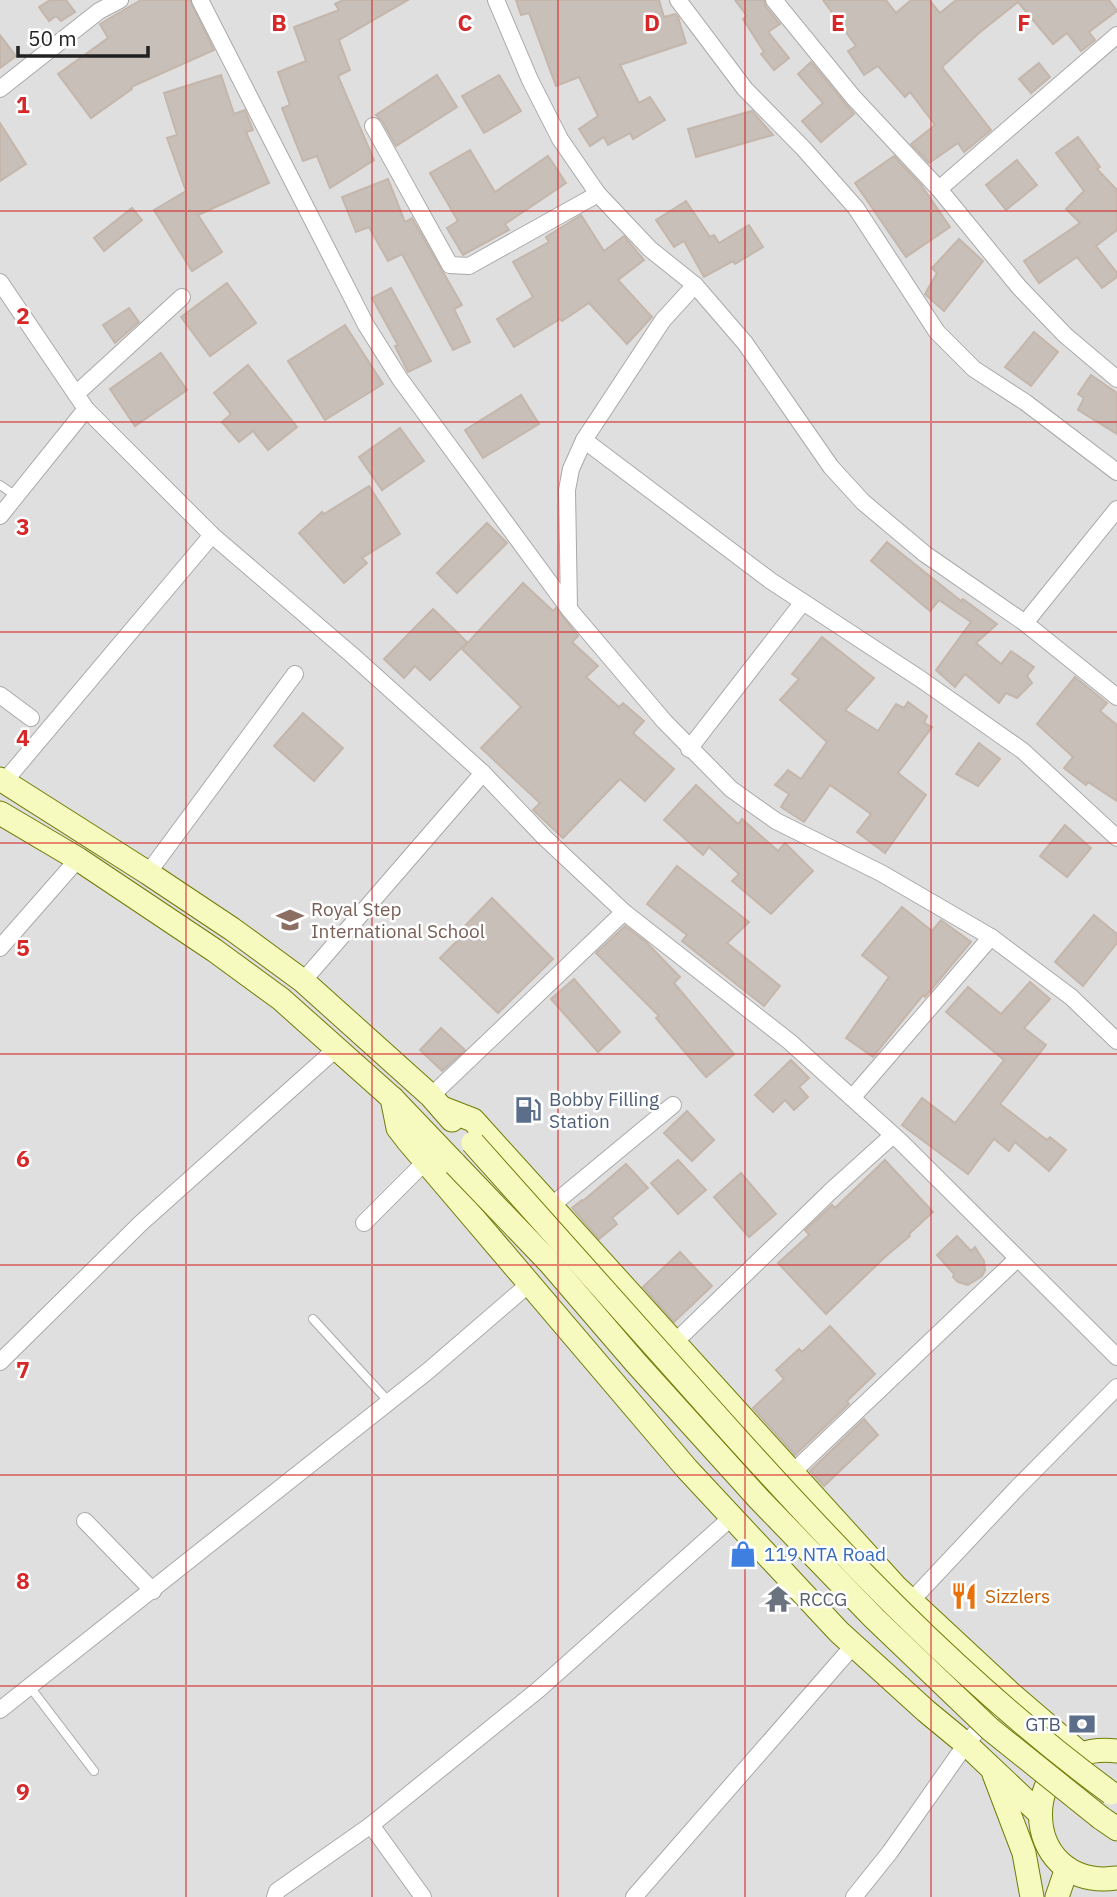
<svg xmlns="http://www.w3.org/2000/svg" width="1117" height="1897" viewBox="0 0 1117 1897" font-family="'IBM Plex Sans',sans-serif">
<rect width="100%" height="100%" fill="#f2efe9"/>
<rect fill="#e0dfdf" x="0" y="0" width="1117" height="1897"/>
<g fill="#c7bfb8" stroke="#c4b6ab" stroke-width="2">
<polygon points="50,0 66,0 75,12 61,21 56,16 49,21 39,7"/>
<polygon points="141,0 190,0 214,50 131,87 132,89 91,118 58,74 108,38 100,24"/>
<polygon points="343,0 408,0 339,40 350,70 338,76 374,160 330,188 317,156 303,161 282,108 290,105 278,72 306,61 294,27 339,10 335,4"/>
<polygon points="516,0 659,0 664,17 675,14 678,17 686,43 620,65 639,103 650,97 665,120 633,139 630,133 608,145 604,137 590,146 579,129 598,116 579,77 556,86 529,13 521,15"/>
<polygon points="735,0 764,0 766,7 780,24 768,32 789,58 774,70 761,54 764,52 743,19 747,16"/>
<polygon points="823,0 886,0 896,13 911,0 929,0 940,13 956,0 1109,0 1117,11 1089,32 1095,40 1081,51 1067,33 1053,44 1018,2 979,33 942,67 991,130 964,152 958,143 929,163 911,144 935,125 910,92 905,97 878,66 864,75 848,51 856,46"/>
<polygon points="0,35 16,56 0,68"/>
<polygon points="811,62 854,114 821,142 802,121 823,103 798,74"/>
<polygon points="1039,63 1050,77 1031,93 1019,79"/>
<polygon points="221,75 234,114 245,110 253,130 246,132 269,183 198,215 222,252 192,271 154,210 186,191 167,138 177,135 164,93"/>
<polygon points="437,75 457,107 396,146 382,121 376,115"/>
<polygon points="499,75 521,111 484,133 462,96"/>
<polygon points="752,111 773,135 696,157 688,129"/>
<polygon points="0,123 26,164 0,181"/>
<polygon points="1078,137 1100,167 1097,169 1117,190 1117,230 1096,246 1117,273 1117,277 1102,288 1077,257 1039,283 1024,261 1080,223 1066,209 1084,191 1056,153"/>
<polygon points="470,150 495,192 548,156 566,183 505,224 509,230 463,255 447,228 458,221 430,173"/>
<polygon points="894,156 921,185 950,227 906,257 855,183"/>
<polygon points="1017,160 1037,185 1006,210 986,185"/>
<polygon points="388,179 405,222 412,218 462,305 454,309 470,342 453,350 402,254 388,261 369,227 356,232 342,197"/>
<polygon points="686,201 710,237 714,235 719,243 749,225 763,247 735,264 733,261 704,277 684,241 674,247 656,220"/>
<polygon points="132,208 142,220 104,251 94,238"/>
<polygon points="581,215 604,251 624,236 644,260 618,280 652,317 627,344 589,303 562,321 560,319 514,347 497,319 533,297 513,262 549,242 546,237"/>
<polygon points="959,239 983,261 944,311 925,294 937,273 932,268"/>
<polygon points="227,283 256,323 210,356 181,317"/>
<polygon points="391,288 431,361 408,372 395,346 398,345 372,298"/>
<polygon points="129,308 139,322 115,343 103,325"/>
<polygon points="345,325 383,384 325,420 288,361"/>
<polygon points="1034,332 1058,352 1031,386 1005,367"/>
<polygon points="161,353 187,390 135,426 110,389"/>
<polygon points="248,365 297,427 268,450 253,431 239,442 222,422 231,414 214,393"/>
<polygon points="1091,375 1117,393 1117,434 1078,410 1084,398 1078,394"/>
<polygon points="521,395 539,424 483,458 465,430"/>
<polygon points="400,428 424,461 382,490 359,457"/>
<polygon points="369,486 400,534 362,558 367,563 344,583 299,533 322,512 324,514"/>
<polygon points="487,523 507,543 457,593 437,573"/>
<polygon points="887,542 961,601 963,599 997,624 976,643 1001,664 1011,651 1034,667 1027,676 1032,683 1017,698 1006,693 999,703 965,674 955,687 936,670 971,622 939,600 930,611 871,561"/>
<polygon points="523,583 553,611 556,608 578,636 572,642 598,666 586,677 619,707 623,703 644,721 633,733 674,769 645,801 620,779 563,838 533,810 540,803 481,748 521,707 462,649"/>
<polygon points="433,609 467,642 430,680 415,666 404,678 384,659"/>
<polygon points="822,637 874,678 845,710 878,731 896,704 904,708 908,702 927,716 924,723 932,727 898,773 926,795 885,853 857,832 871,814 830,785 804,822 781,807 789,794 775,785 788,770 801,779 827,742 780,700 799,679 792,674"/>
<polygon points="1075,677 1107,703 1100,711 1117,725 1117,801 1088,782 1086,785 1064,768 1073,757 1037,724"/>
<polygon points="303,713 343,748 314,781 274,746"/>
<polygon points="979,743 1000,759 978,786 956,774"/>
<polygon points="696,785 738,824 742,819 778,851 785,843 813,871 771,914 732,881 739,874 709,847 703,855 664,820"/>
<polygon points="1065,825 1091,848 1067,877 1040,856"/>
<polygon points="677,866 749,922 727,943 780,986 764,1006 682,941 687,935 647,904"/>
<polygon points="492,898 553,959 498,1013 440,958 469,929 465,926"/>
<polygon points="902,907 932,931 941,920 971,942 925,997 923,995 873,1057 846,1038 889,977 862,955"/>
<polygon points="1094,915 1117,934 1117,943 1083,986 1055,962"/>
<polygon points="625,926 646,942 680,977 674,983 734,1054 706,1077 656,1018 659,1016 596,953"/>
<polygon points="574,979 620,1032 598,1052 551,999"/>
<polygon points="1030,982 1050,999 1024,1028 1046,1045 1000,1104 1047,1140 1050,1137 1066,1150 1049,1171 1015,1142 1009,1151 994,1139 968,1174 902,1125 922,1098 955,1123 1004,1060 946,1012 968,987 1001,1014"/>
<polygon points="441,1028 465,1050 442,1071 420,1050"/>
<polygon points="791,1060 809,1078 799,1087 808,1097 794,1110 785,1100 773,1112 755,1095"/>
<polygon points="687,1111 714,1140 692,1161 664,1133"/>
<polygon points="678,1160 706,1190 678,1214 651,1183"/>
<polygon points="885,1160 933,1212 909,1234 910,1236 885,1257 826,1314 778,1263 809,1235 805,1230 832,1205 835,1208"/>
<polygon points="626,1164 648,1188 612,1218 617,1224 599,1239 572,1208 582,1200 583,1201"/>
<polygon points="741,1173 776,1214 749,1237 714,1197"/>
<polygon points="957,1236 971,1251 975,1247 984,1261 985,1270 982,1276 968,1285 958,1282 953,1277 954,1274 937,1255"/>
<polygon points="680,1252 712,1286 674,1322 643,1287"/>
<polygon points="830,1326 875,1374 847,1401 849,1404 795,1455 753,1408 784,1379 776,1370 799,1349 802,1352"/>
<polygon points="864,1419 878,1435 824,1486 810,1471"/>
</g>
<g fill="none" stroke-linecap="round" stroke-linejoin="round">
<defs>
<g id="lane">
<polyline points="0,485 16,496"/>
<polyline points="313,1319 389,1402"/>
<polyline points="30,1687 94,1771"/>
</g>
<g id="street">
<polyline points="200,0 366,325 400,379 569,609 664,721 731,789 776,821 881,873 991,937 1071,997 1117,1041"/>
<polyline points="496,0 530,80 560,139 598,194 650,249 695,285 745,343 831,467 863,502 925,554 1025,623 1117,697"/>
<polyline points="678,0 745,89 804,149 856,208 937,332 974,369 1025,402 1117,472"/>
<polyline points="774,0 853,97 939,189 1019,287 1065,335 1117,379"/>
<polyline points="0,89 99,11 120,0"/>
<polyline points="373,126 450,265 469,266 598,194"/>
<polyline points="939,189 1117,35"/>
<polyline points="0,282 86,409 212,535 352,655 483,773 545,838 624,912 790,1042 901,1142 1117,1357"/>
<polyline points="76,394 182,297"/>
<polyline points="584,440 771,581 922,680 1023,751 1117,838"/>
<polyline points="0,516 86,409"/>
<polyline points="569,609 567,490 571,469 584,440 663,320 695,285"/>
<polyline points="1025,623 1117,509"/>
<polyline points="0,695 31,718"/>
<polyline points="689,749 803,602"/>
<polyline points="4,782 212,535"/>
<polyline points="148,873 295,674"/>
<polyline points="0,948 78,859"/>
<polyline points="303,981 483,773"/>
<polyline points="431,1096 624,912"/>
<polyline points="852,1098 991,937"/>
<polyline points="551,1206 673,1105"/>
<polyline points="364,1223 425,1162"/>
<polyline points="675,1342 832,1190 893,1135"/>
<polyline points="0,1362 141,1223 337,1048"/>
<polyline points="793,1472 1017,1259"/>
<polyline points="85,1521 153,1591"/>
<polyline points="911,1601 1018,1487 1117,1387"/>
<polyline points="0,1710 428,1371 529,1284"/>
<polyline points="371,1825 423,1897"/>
<polyline points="275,1897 277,1891 371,1825 538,1690 732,1517"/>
<polyline points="634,1897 853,1646"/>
<polyline points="854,1897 890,1852 966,1744 1007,1696"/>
</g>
<g id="secondary">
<polyline points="0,779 148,873 232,929 303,981 431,1096 452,1120"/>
<polyline points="0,813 78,859 214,950 281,999 392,1098 455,1164"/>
<polyline points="392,1098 398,1128 408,1141 687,1469 839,1632 926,1711 966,1744 1039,1813"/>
<polyline points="442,1108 473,1120 896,1587 1010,1693 1081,1754"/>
<path d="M1117 1751C1014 1739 1016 1892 1117 1878"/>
<polyline points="994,1774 1024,1853 1032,1897"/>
<polyline points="1101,1818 1117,1829"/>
<polyline points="1057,1897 1067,1868"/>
</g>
</defs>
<use href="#lane" stroke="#a9a9a9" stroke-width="10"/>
<use href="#street" stroke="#a9a9a9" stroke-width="18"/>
<use href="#secondary" stroke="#707d05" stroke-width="25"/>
<use href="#lane" stroke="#fff" stroke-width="8"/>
<use href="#street" stroke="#fff" stroke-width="16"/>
<use href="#secondary" stroke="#f7fabf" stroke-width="23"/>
<defs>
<g id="secondary-bridge">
<path d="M473 1143C551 1230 629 1317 706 1404 831 1544 960 1682 1111 1793"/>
<polyline points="455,1164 550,1263 636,1363 759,1499 874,1618 990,1729 1101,1818"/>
</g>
</defs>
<use href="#secondary-bridge" stroke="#707d05" stroke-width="25" stroke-linecap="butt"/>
<use href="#secondary-bridge" stroke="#f7fabf" stroke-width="23"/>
</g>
<path fill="none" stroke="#d62828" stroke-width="2" stroke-opacity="0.55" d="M186 0V1897M372 0V1897M558 0V1897M745 0V1897M931 0V1897M0 211H1117M0 422H1117M0 632H1117M0 843H1117M0 1054H1117M0 1265H1117M0 1475H1117M0 1686H1117"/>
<defs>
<symbol id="school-bare" viewBox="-9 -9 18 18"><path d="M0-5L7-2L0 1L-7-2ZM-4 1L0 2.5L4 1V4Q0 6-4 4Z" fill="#8d6e63" stroke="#fff" stroke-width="2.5" paint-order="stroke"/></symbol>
<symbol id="fuel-bare" viewBox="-9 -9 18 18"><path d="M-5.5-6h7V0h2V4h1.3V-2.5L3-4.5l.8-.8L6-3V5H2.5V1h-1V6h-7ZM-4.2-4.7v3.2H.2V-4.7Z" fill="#5c6f8a" stroke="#fff" stroke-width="2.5" paint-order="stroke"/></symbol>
<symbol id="shop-bare" viewBox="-9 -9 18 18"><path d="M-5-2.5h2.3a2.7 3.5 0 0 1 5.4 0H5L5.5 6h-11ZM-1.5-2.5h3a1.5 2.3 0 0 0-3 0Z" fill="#3f7fe0" stroke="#fff" stroke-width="2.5" paint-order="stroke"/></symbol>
<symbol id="restaurant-bare" viewBox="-9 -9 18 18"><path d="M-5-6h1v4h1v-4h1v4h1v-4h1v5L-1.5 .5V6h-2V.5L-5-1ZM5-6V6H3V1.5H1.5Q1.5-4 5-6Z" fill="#e8710a" stroke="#fff" stroke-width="2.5" paint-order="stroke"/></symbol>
<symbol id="temple-bare" viewBox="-9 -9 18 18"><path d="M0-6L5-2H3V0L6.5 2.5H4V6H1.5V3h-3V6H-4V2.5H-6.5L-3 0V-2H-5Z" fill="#6b7280" stroke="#fff" stroke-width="2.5" paint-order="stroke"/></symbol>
<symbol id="bank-bare" viewBox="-9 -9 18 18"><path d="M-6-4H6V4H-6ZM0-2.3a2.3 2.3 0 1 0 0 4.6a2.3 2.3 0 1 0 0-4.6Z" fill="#5c6f8a" stroke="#fff" stroke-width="2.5" paint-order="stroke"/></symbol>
</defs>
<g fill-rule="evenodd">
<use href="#school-bare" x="271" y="901" width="38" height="38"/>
<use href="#fuel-bare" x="509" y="1091" width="38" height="38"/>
<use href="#shop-bare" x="724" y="1535" width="38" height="38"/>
<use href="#restaurant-bare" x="945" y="1577" width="38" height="38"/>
<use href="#temple-bare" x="759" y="1580" width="38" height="38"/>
<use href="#bank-bare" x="1063" y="1705" width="38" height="38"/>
</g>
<g text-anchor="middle" stroke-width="5" stroke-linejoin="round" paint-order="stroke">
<g font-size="19" fill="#785e54" stroke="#fff" text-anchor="start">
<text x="311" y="916">Royal Step<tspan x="311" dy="22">International School</tspan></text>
</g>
<g font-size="19" fill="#4e5e75" stroke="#fff" text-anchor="start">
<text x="549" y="1106">Bobby Filling<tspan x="549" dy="22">Station</tspan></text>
<text x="1061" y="1731" text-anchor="end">GTB</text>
</g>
<g font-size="19" fill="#366cbe" stroke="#fff" text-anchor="start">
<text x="764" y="1561">119 NTA Road</text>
</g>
<g font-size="19" fill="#c56008" stroke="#fff" text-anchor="start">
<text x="985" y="1603">Sizzlers</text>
</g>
<g font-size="19" fill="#5b616d" stroke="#fff" text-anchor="start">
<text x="799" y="1606">RCCG</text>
</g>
</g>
<g font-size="23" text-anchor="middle" font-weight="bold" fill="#d62828" stroke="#fff" stroke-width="5" stroke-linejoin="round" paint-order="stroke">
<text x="279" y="31">B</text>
<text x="465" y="31">C</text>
<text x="652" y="31">D</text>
<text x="838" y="31">E</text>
<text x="1024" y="31">F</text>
<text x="23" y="113">1</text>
<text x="23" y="324">2</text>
<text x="23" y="535">3</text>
<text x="23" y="746">4</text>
<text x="23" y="956">5</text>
<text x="23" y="1167">6</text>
<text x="23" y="1378">7</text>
<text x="23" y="1589">8</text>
<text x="23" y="1800">9</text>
</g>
<path d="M18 46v10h130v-10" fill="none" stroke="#222222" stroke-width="3.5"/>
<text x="28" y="46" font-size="21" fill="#222222" stroke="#ffffff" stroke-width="5" paint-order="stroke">50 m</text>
</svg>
